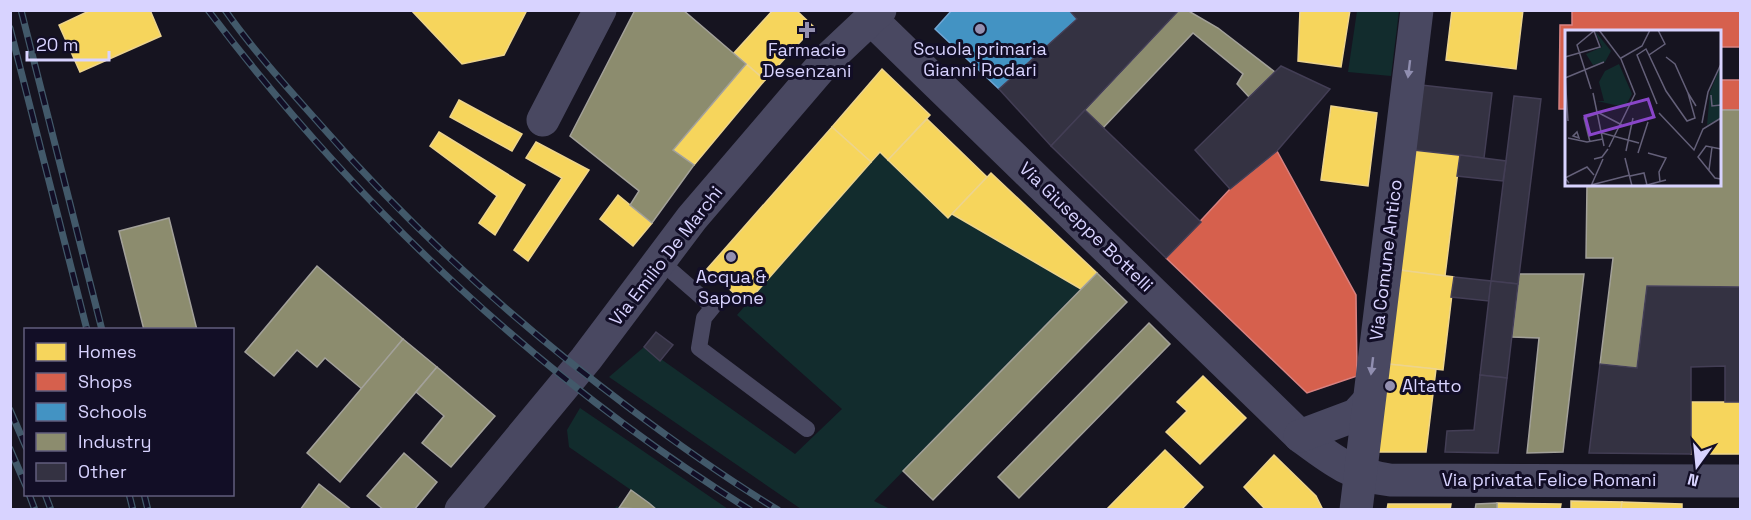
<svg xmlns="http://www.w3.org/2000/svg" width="1751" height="520" viewBox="0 0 1751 520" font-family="'Space Grotesk',sans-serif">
<rect width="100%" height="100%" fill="#161420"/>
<g fill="#122c2d">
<polygon points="1357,11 1399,11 1391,76 1348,72"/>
<polygon points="880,152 948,218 952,214 1081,289 874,501 890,509 801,509 609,377 644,347 795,454 842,409 737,315"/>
<polygon points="580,408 728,509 614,509 617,506 619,508 631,490 569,447 567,430"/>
</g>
<g fill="#f6d55c" stroke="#edd48d" stroke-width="1.5">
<polygon points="91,10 150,10 161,36 80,72 59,25"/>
<polygon points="411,10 527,10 504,55 462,64"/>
<polygon points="773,10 796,10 814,27 765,80 734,53"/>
<polygon points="1300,10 1350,10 1341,67 1298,61"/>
<polygon points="1452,10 1523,10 1516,69 1446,60"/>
<polygon points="746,64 765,80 694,165 673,150"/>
<polygon points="882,69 930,115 888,160 880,152 871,162 832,127"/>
<polygon points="459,100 522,134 512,151 450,117"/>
<polygon points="1331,106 1377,113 1368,186 1321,180"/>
<polygon points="927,119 987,177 948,218 888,160"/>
<polygon points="832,127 871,162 746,304 707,269"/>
<polygon points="439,132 525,185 495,235 479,223 497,196 430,146"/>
<polygon points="536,142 589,170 528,261 514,250 562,178 526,158"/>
<polygon points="1414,150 1460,155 1445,276 1399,270"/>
<polygon points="991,173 1097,273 1081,289 952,214"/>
<polygon points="618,195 652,223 633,246 600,219"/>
<polygon points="1399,270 1454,277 1443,370 1388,364"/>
<polygon points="1388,364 1436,369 1426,452 1377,452"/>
<polygon points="1203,376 1246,418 1200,464 1166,432 1187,411 1177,402"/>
<rect x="1691" y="402" width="49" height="52"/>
<polygon points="1165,450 1203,487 1181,510 1106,510"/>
<polygon points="1274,455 1316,496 1323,510 1266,510 1244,487"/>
<polygon points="1571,501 1622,502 1621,510 1571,510"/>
<polygon points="1622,502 1682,504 1682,510 1621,510"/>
<polygon points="1497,503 1561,504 1560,510 1497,510"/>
<polygon points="1388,504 1451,504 1450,510 1387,510"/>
</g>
<g fill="#d6604d" stroke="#d78282" stroke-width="1.5">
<polygon points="1572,10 1740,10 1740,47 1720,47 1720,32 1566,32 1566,109 1559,109 1560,25 1572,25"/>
<rect x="1720" y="80" width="20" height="30"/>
<polygon points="1277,151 1356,295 1357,376 1307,393 1166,258 1230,189"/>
</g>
<polygon fill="#4393c3" stroke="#70a6d5" stroke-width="1.5" points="952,10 1069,10 1077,19 999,89 935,29"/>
<g fill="#8c8c6e" stroke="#a3a19a" stroke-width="1.5">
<polygon points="635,10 683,10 746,64 673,150 694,165 652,223 630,205 639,191 570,136"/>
<polygon points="1179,10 1187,10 1218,28 1275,72 1249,97 1237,84 1243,74 1193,33 1103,128 1085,110"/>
<polygon points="1720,110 1740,110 1740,287 1647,286 1637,368 1600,364 1613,258 1586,258 1587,184 1720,184"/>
<polygon points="169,218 197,330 144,330 119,231"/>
<polygon points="317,266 403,339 362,389 325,358 317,367 297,350 274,376 245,352"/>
<polygon points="1097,273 1127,302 933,500 903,471"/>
<polygon points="1519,274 1584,274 1563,452 1527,453 1539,338 1512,337"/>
<polygon points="1149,323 1170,344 1019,498 998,477"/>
<polygon points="403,339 437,367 340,482 307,453"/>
<polygon points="437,367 495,416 451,467 422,443 444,416 416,392"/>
<polygon points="404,453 437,482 414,510 384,510 367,496"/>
<polygon points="319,484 352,510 300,510"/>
<polygon points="631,490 649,503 657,510 619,508"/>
<polygon points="1497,503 1497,510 1475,510 1476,504"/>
</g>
<g fill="#343242" stroke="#433e55" stroke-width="1.5">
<polygon points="1069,10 1179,10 1051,146 999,89 1077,19"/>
<polygon points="1281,66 1330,89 1277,151 1230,189 1195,150"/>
<polygon points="1421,85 1492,93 1484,158 1414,150"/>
<polygon points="1514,96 1541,99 1518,284 1491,281"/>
<polygon points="1085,110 1201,222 1166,258 1051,146"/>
<polygon points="1460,155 1506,161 1503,181 1457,176"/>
<polygon points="1454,277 1491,281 1489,301 1451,297"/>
<polygon points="1491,281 1518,284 1507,378 1480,375"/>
<polygon points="1647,286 1740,287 1740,402 1725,402 1725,366 1691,367 1691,454 1589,453 1600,364 1637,368"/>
<polygon points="656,332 673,345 660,361 644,347"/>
<polygon points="1480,375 1507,378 1498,453 1445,452 1447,431 1474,430"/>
</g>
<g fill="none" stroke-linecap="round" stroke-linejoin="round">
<polyline stroke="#494861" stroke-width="16" points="660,261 713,307 704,318 699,348 807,429"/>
<g stroke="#494861" stroke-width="33">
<path d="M871 19 1300 436C1331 459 1350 475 1390 480L1740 481"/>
<polyline points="543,120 600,10"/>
<polyline points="1300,436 1356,415 1368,402"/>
<polyline points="1356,510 1417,10"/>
</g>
<polyline stroke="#494861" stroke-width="33" points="461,510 586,359 692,218 828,59 880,10"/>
<defs>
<g id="rail">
<polyline points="21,10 102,330"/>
<path d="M208 10C357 207 540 379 750 510"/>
<path d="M225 10C253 50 286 86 318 122 412 230 517 324 632 410 679 445 727 479 778 510"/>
<polyline points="10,28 87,330"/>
<polyline points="10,410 26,447"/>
<polyline points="10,449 26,486"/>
<polyline points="29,494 35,510"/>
<polyline points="45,494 51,510"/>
<polyline points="129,494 133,510"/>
<polyline points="144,494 148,510"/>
</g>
</defs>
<use href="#rail" stroke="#42596a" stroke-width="7"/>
<use href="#rail" stroke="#120e26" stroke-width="4.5" stroke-dasharray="14" stroke-linecap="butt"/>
</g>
<defs><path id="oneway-solid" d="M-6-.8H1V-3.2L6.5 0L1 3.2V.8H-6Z" transform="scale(1.5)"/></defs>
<g fill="#908eb0">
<use href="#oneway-solid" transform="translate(1409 69) rotate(97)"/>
<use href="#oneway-solid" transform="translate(1372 366) rotate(97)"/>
</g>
<g fill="#9490b1" stroke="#120e26" stroke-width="2">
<circle cx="980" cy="29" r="6"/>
<path d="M804 21h6v6h6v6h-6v6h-6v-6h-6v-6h6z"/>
<circle cx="731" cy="257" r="6"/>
<circle cx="1390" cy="386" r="6"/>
</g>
<g text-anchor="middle" stroke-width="6" stroke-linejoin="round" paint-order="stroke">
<g font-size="18" fill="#d8d3ff" stroke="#120e26">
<text x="980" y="55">Scuola primaria<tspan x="980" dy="21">Gianni Rodari</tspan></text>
<text x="807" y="56">Farmacie<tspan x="807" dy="21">Desenzani</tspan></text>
<text x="731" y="283">Acqua &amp;<tspan x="731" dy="21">Sapone</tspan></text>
<text x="1402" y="392" text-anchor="start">Altatto</text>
</g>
<g font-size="18" fill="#d8d3ff" stroke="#120e26">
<text transform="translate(1086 227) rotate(44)" y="6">Via Giuseppe Bottelli</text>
<text transform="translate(666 256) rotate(-52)" y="6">Via Emilio De Marchi</text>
<text transform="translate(1386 260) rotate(-83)" y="6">Via Comune Antico</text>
<text x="1549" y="486">Via privata Felice Romani</text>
</g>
</g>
<g transform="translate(1565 30)">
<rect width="156" height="156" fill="#161420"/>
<path d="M30 1 46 21 40 32 28 35 21 24 37 17ZM54 34 67 64 61 75 63 78 32 71H39L34 52 40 41ZM156 35V88L142 95 145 62Z" fill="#122c2d"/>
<path fill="none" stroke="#646079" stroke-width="1.5" d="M34 0 56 29 70 64 44 117M93 0 100 14 84 25 101 61 122 91 130 88 123 63 131 76M84 25 81 19 72 25 92 74M0 27 35 17 29 1M101 27 110 34 123 63M56 28 77 16 85 0M0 45 3 91M0 48 39 32M26 59 12 15 30 0M28 63 39 116M146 65 147 76 156 75M34 83 57 95M94 83 129 120 138 99 156 88M137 93 143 62 156 34M12 102 14 108 8 106ZM37 103 74 113M3 108 22 112 38 109M25 112 19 88 34 83M156 119 141 116 133 127 150 148 156 149M61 121 68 88M73 123 83 92M83 123 101 128 94 142 95 152M60 128 67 156M29 129 37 127 43 119M144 140 147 117M65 146 79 143 82 155M4 153 0 148 22 137 29 145M26 155 65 145M26 156 38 129M78 156 101 150"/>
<path fill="#8945c9" fill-opacity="0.15" stroke="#8945c9" stroke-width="3" d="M83 69 89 87 25 105 20 86Z"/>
<rect width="156" height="156" fill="none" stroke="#d8d3ff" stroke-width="3"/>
</g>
<rect width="1751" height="520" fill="none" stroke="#d8d3ff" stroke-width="24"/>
<rect x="24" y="328" width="210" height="168" fill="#120e26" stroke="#615d7d" stroke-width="1.5"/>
<rect x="36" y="343" width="30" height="18" fill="#f6d55c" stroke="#615d7d" stroke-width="1.5"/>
<text x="78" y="358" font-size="18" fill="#d8d3ff">Homes</text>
<rect x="36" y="373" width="30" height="18" fill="#d6604d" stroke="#615d7d" stroke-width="1.5"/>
<text x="78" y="388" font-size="18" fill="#d8d3ff">Shops</text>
<rect x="36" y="403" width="30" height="18" fill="#4393c3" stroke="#615d7d" stroke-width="1.5"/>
<text x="78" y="418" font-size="18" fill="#d8d3ff">Schools</text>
<rect x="36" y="433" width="30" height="18" fill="#8c8c6e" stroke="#615d7d" stroke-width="1.5"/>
<text x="78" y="448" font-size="18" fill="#d8d3ff">Industry</text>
<rect x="36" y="463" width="30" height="18" fill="#343242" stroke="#615d7d" stroke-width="1.5"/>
<text x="78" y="478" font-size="18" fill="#d8d3ff">Other</text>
<g transform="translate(1697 466) rotate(195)" stroke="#120e26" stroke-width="4.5" paint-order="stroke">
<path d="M0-4.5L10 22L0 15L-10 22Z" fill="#d8d3ff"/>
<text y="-9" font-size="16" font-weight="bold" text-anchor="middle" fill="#d8d3ff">N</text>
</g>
<path d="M27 51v9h82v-9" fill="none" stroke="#d8d3ff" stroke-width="3"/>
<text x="36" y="51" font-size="18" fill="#d8d3ff" stroke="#120e26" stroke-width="4.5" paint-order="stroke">20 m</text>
</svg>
